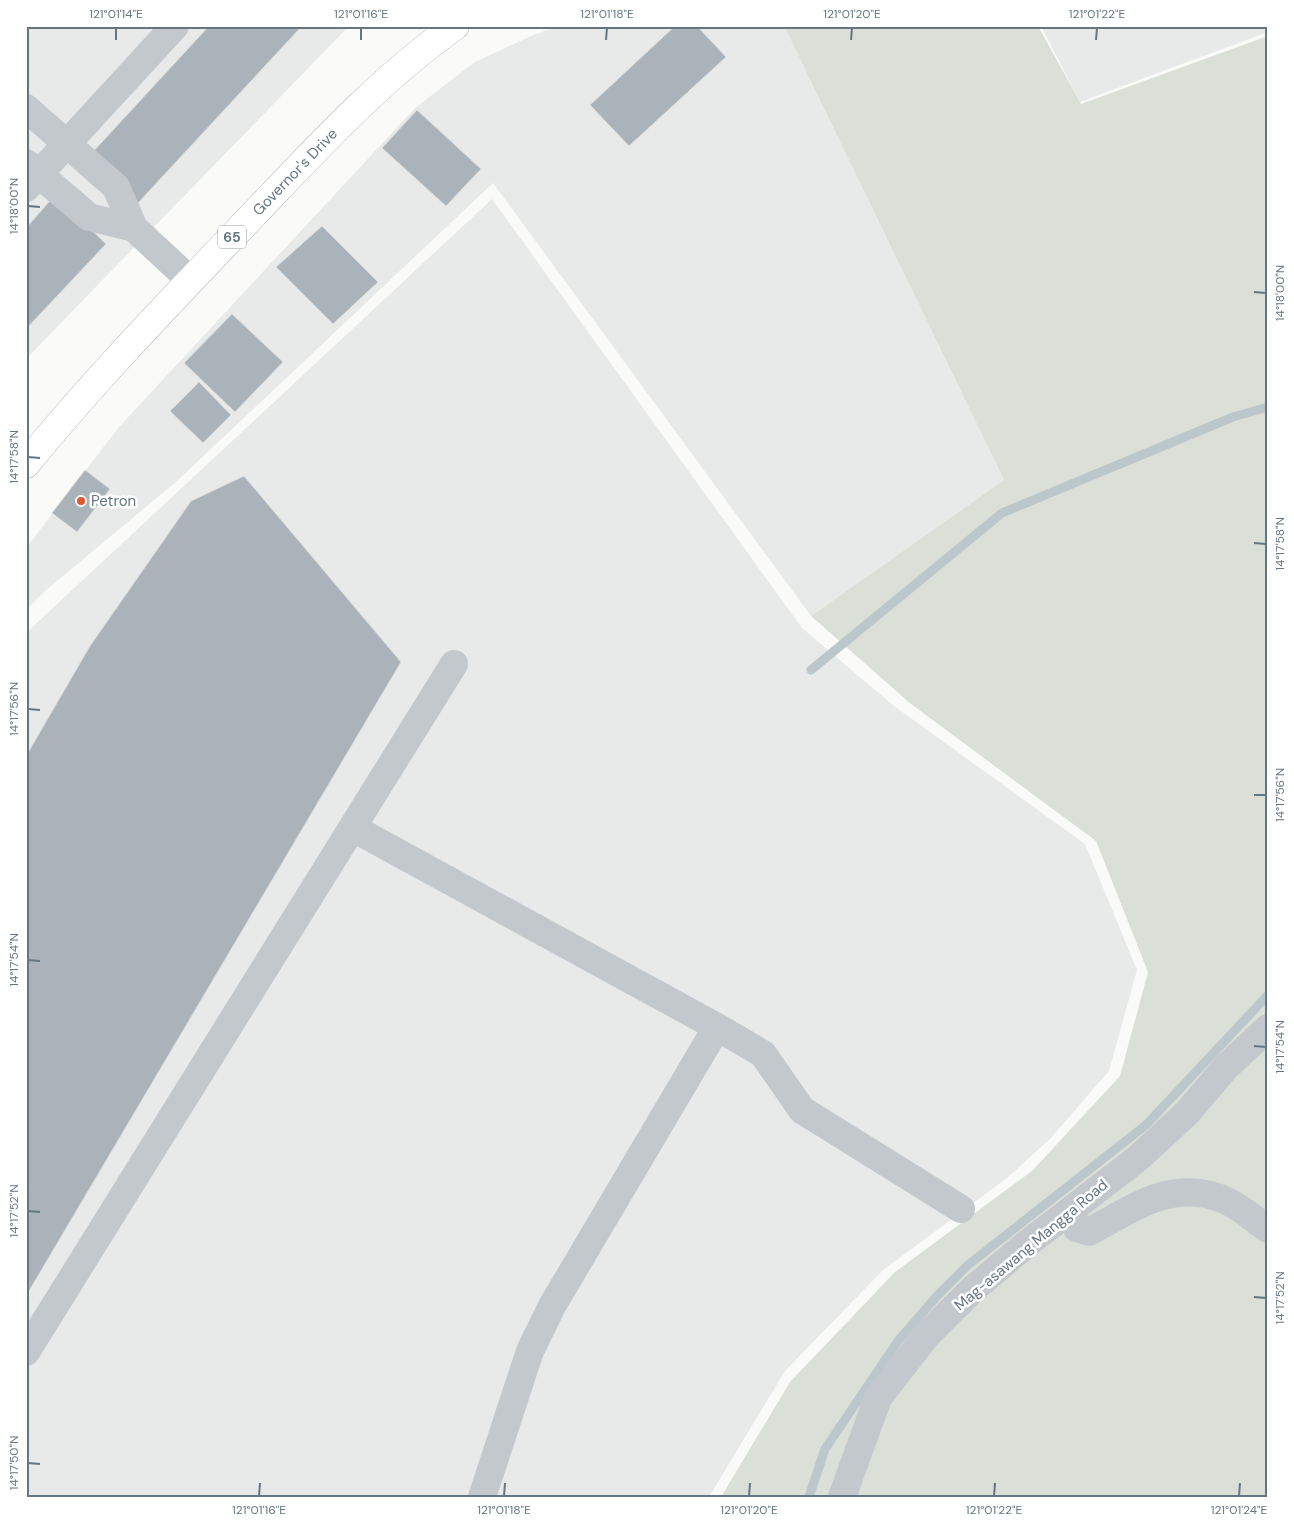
<svg xmlns="http://www.w3.org/2000/svg" width="1294" height="1523" viewBox="0 0 1294 1523" font-family="'DM Sans',sans-serif">
<rect width="100%" height="100%" fill="#fafaf8"/>
<g fill="#e8e9e9">
<polygon points="26,26 349,26 26,359"/>
<polygon points="558,26 784,26 1004,480 811,616 493,183 177,481 45,591 26,610 26,548 119,427 415,108 475,62 531,36"/>
<polygon points="1041,26 1268,26 1268,32 1080,102"/>
<polygon points="492,199 802,628 894,706 1085,844 1137,970 1109,1071 1050,1139 1007,1178 882,1271 785,1371 709,1497 26,1497 26,633"/>
</g>
<polygon fill="#dadfd7" points="784,26 1038,26 1081,104 1268,36 1268,1497 721,1497 790,1382 895,1272 1032,1171 1120,1076 1148,972 1096,841 911,704 811,616 1004,480"/>
<g fill="none" stroke-linecap="round" stroke-linejoin="round">
<g stroke="#bbc7cb" stroke-width="9">
<polyline points="811,670 1002,513 1233,417 1268,407"/>
<polyline points="809,1497 825,1449 898,1341 938,1295 968,1265 1146,1125 1268,995"/>
</g>
</g>
<g fill="#aab3b9" stroke="#dcdcda">
<polygon points="209,26 302,26 138,203 90,155"/>
<polygon points="675,26 697,26 726,57 629,146 590,105"/>
<polygon points="417,110 481,169 446,206 382,148"/>
<polygon points="55,195 106,244 26,329 26,228"/>
<polygon points="322,226 378,282 333,324 276,267"/>
<polygon points="232,314 283,362 235,412 184,363"/>
<polygon points="199,382 231,415 203,443 170,411"/>
<polygon points="85,470 110,489 77,532 52,513"/>
<polygon points="244,476 401,662 26,1296 26,756 90,646 191,501"/>
</g>
<g fill="none" stroke-linecap="round" stroke-linejoin="round">
<defs>
<path id="highway" d="M26 464C97 377 176 296 253 215 317 148 379 80 455 26"/>
</defs>
<use href="#highway" stroke="#b4b9bd" stroke-width="29"/>
<g stroke="#c3c8cc" stroke-width="28">
<polyline points="26,108 116,187 134,228 190,280"/>
<polyline points="26,163 89,217 134,228"/>
<polyline points="26,188 175,26"/>
<polyline points="353,828 717,1027 763,1054 802,1110 961,1209"/>
<path d="M1071 1210 1077 1228 1089 1232C1135 1207 1176 1176 1229 1202 1243 1209 1255 1220 1268 1229"/>
<polyline points="26,1352 454,664"/>
<polyline points="482,1497 530,1351 552,1306 717,1027"/>
<polyline points="842,1497 878,1398 926,1336 972,1290 1028,1243 1137,1159 1187,1113 1226,1067 1268,1028"/>
</g>
<use href="#highway" stroke="#fff" stroke-width="28"/>
</g>
<path fill="none" stroke="#657683" stroke-width="2" d="M116 40V28M361 40V28M606 40 607 28M851 40 852 28M1096 40 1097 28M28 206 40 207M1254 292 1266 293M28 457 40 458M1254 543 1266 544M28 709 40 710M1254 795H1266M28 960 40 961M1254 1046 1266 1047M28 1211 40 1212M1254 1297 1266 1298M28 1463 40 1464M259 1496 260 1483M504 1496 505 1483M749 1496 750 1483M994 1496 995 1483M1239 1496 1240 1483"/>
<circle fill="#e4572e" stroke="#fff" stroke-width="2" cx="81" cy="501" r="5"/>
<g text-anchor="middle" stroke-width="5" stroke-linejoin="round" paint-order="stroke">
<rect fill="#fff" stroke="#939fa8" stroke-width="1" x="218" y="225.5" width="28" height="23" rx="4"/>
<g font-size="14" font-weight="bold" fill="#657683">
<text x="232" y="242">65</text>
</g>
<g font-size="15" fill="#657683" stroke="#fff">
<text transform="translate(295 172) rotate(-46)" y="5">Governor's Drive</text>
<text transform="translate(1031 1245) rotate(-40)" y="5">Mag-asawang Mangga Road</text>
</g>
<g font-size="15" fill="#657683" stroke="#fff" text-anchor="start">
<text x="91" y="506">Petron</text>
</g>
</g>
<rect width="1294" height="1523" fill="none" stroke="#ffffff" stroke-width="55"/>
<rect x="28" y="28" width="1238" height="1468" fill="none" stroke="#657683" stroke-width="2"/>
<g font-size="12" text-anchor="middle" fill="#657683">
<text x="116" y="18">121°01'14"E</text>
<text x="361" y="18">121°01'16"E</text>
<text x="607" y="18">121°01'18"E</text>
<text x="852" y="18">121°01'20"E</text>
<text x="1097" y="18">121°01'22"E</text>
<text transform="translate(14 206) rotate(-90)" y="4">14°18'00"N</text>
<text transform="translate(1280 293) rotate(-90)" y="4">14°18'00"N</text>
<text transform="translate(14 457) rotate(-90)" y="4">14°17'58"N</text>
<text transform="translate(1280 544) rotate(-90)" y="4">14°17'58"N</text>
<text transform="translate(14 709) rotate(-90)" y="4">14°17'56"N</text>
<text transform="translate(1280 795) rotate(-90)" y="4">14°17'56"N</text>
<text transform="translate(14 960) rotate(-90)" y="4">14°17'54"N</text>
<text transform="translate(1280 1047) rotate(-90)" y="4">14°17'54"N</text>
<text transform="translate(14 1211) rotate(-90)" y="4">14°17'52"N</text>
<text transform="translate(1280 1298) rotate(-90)" y="4">14°17'52"N</text>
<text transform="translate(14 1463) rotate(-90)" y="4">14°17'50"N</text>
<text x="259" y="1514">121°01'16"E</text>
<text x="504" y="1514">121°01'18"E</text>
<text x="749" y="1514">121°01'20"E</text>
<text x="994" y="1514">121°01'22"E</text>
<text x="1239" y="1514">121°01'24"E</text>
</g>
</svg>
